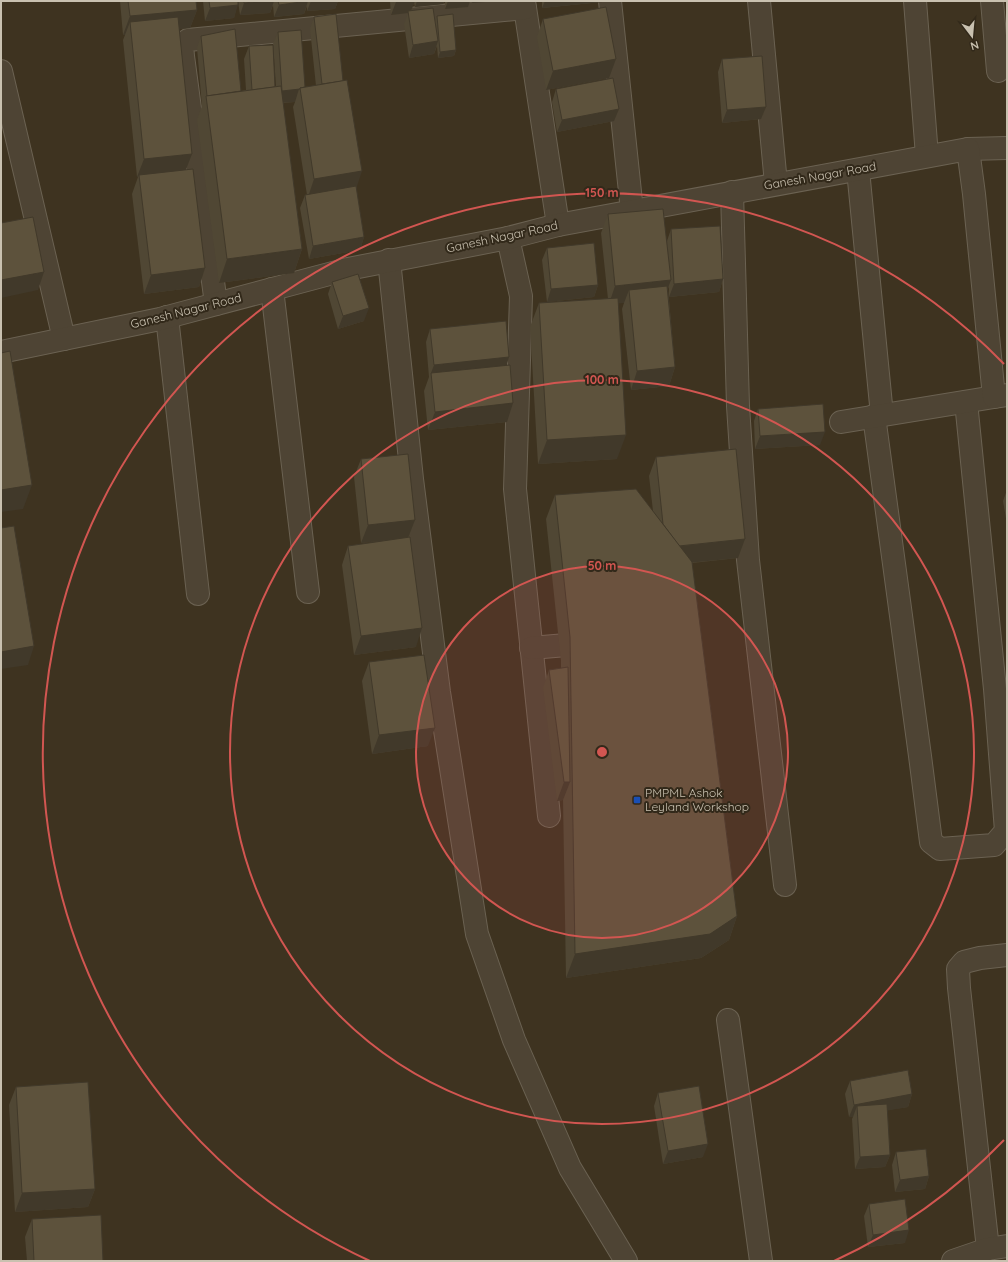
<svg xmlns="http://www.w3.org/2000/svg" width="1008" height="1262" viewBox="0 0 1008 1262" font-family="Quicksand,sans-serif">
<rect width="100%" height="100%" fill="#3e3320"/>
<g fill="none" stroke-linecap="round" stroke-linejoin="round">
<defs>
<g id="minor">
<polyline points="524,1 558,225"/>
<polyline points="610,1 632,211"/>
<polyline points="759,1 776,184"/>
<polyline points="915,1 927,156"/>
<polyline points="992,1 998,71"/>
<polyline points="1,71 64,339"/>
<polyline points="968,149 1007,148"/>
<polyline points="858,170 882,415"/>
<polyline points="732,192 738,406 748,560 785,885"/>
<polyline points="508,238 521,296 515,489 549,816"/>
<polyline points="389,260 412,479 439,692 477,934 514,1040 570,1168 626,1261"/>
<polyline points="272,289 308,592"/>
<polyline points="216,304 183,56 182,45 188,40 525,8"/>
<polyline points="167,317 198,594"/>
<polyline points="874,416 920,756 931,842 940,849 994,845 1006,831 995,689 966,402"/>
<polyline points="841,422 994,397"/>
<polyline points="531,648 590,643"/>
<polyline points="728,1020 761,1261"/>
<polyline points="988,1249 959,988 958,969 964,962 980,958 1007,955"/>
<polyline points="953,1261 988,1249 1007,1246"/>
</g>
<polyline id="tertiary" points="1,352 160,319 348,269 508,238 558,225 968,149 974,194 994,397 1007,395"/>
</defs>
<use href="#minor" stroke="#6b6252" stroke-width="24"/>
<use href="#tertiary" stroke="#6b6252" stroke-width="24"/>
<use href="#minor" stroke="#4e4434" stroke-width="22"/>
<use href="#tertiary" stroke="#4e4434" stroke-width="22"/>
</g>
<g fill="#504734">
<polygon points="120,1 196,1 197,10 190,28 179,29 192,154 186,169 205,268 199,287 144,294 132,194 138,177 137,177 123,40 125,35 123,35"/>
<polygon points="203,1 238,1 234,18 205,21"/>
<polygon points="238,1 338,1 335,9 307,11 307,6 304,14 274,17 273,5 270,13 240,15"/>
<polygon points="390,1 444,1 443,4 415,7 414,3 411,11 435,21 437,16 456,50 454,56 438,58 437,46 434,54 409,58 404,24 408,13 391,15"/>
<polygon points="445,1 470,1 468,7 445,9"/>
<polygon points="542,1 602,1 602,2 542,8"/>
<polygon points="314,17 343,81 356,188 364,237 360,250 309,259 300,208 305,195 307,195 293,107 295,102 283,103 302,249 294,273 219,283 197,120 202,106 197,48 201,36 241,91 246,90 244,59 249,46 275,87 276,86 273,44 278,32 305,87 316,86 310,29"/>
<polygon points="543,19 616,59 609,78 546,90 537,37"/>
<polygon points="722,59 766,107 761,119 722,123 718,72"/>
<polygon points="556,89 619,109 614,121 557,132 552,102"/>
<polygon points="608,214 667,241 671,229 723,279 719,292 669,297 669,286 668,289 675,367 669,386 631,390 622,309 624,303 618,303 617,459 538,464 530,327 539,303 608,299 601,233"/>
<polygon points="547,248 598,285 594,297 547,302 542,260"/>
<polygon points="332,282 364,321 338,329 328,294"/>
<polygon points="430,329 509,357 506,365 507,422 428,430 424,391 429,377 426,342"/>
<polygon points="758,409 820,445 755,449 754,421"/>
<polygon points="656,457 745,539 738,558 692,563 737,916 729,940 701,958 566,978 563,800 557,801 543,688 549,670 561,668 561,661 546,519 555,495 653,511 649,476"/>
<polygon points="361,459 415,520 408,538 416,647 354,655 342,565 348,546 393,540 361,543 354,477"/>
<polygon points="1007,490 1007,524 1003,501"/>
<polygon points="369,662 428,746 372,754 362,681"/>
<polygon points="850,1081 912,1094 908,1107 887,1110 890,1155 885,1167 855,1169 852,1119 853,1117 849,1117 845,1094"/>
<polygon points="16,1087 95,1189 88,1207 15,1212 9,1105"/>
<polygon points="658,1093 703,1157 663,1164 654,1106"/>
<polygon points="896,1152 929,1176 925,1189 895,1192 892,1165"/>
<polygon points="869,1204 905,1243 868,1247 864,1216"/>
<polygon points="32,1219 103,1261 27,1261 25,1237"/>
</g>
<g fill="#41392a">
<polygon points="263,1 274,1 270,13 240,15 244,3"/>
<polygon points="308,1 304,14 274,17 279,5"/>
<polygon points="311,1 338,1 335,9 307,11"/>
<polygon points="406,1 415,1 410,13 408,11 408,13 391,15 396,2"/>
<polygon points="417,1 444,1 443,4 415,7"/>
<polygon points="448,1 470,1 468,7 445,9"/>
<polygon points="473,1 498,1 472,3"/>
<polygon points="545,1 602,1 602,2 542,8"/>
<polygon points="238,5 234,18 205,21 210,8"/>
<polygon points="197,10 190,28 131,34 130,22 125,35 123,35 130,16"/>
<polygon points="438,41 434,54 409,58 413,45"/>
<polygon points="456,50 454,56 438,58 440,52"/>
<polygon points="616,59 609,78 546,90 553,71"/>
<polygon points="299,89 295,102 277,103 282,91"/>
<polygon points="766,107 761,119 722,123 727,110"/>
<polygon points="619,109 614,121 557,132 562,120"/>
<polygon points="192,154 185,172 139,175 138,177 137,177 144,159"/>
<polygon points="362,171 356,189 308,197 314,179"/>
<polygon points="364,237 360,250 309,259 313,246"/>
<polygon points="302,249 294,273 219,283 227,259"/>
<polygon points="205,268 199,287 144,294 151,275"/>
<polygon points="44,272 38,290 1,298 1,280"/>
<polygon points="723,279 719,292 669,297 674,284"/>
<polygon points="671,280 664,298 629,290 624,303 609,304 615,286"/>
<polygon points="598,285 594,297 547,302 551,289"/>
<polygon points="369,308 364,321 338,329 343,316"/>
<polygon points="509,357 505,370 431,373 434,365"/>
<polygon points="675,367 669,386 631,390 637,371"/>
<polygon points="513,403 507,422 428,430 435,412"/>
<polygon points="825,432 820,445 755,449 760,436"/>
<polygon points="626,435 617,459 538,464 547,440"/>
<polygon points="32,485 23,509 1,512 1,490"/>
<polygon points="415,520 408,538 361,543 368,525"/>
<polygon points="745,539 738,558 667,565 674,547"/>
<polygon points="422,628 416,647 354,655 361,636"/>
<polygon points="34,646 28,665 1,669 1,652"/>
<polygon points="435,728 428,746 372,754 379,735"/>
<polygon points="564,782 570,782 563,800 557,801"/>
<polygon points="737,916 729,940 701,958 566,978 575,954"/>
<polygon points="912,1094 908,1107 857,1116 857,1106 853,1117 849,1117 854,1105"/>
<polygon points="708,1144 703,1157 663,1164 668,1151"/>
<polygon points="890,1155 885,1167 855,1169 860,1157"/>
<polygon points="929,1176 925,1189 895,1192 900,1180"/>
<polygon points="95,1189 88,1207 15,1212 22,1193"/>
<polygon points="909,1230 905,1243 868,1247 873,1235"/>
</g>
<g fill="#5d523c" stroke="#41392a">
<polygon points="128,1 196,1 197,10 130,16"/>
<polygon points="209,1 238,1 238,5 210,8"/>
<polygon points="244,1 263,1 244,3"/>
<polygon points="278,1 308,1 279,5"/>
<polygon points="396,1 406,1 396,2"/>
<polygon points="606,7 616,59 553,71 543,19"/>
<polygon points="433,8 438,41 413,45 408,11"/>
<polygon points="336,14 343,81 322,84 314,17"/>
<polygon points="453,14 456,50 440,52 437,16"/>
<polygon points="178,17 192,154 144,159 130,22"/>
<polygon points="235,29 241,91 207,96 201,36"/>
<polygon points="301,30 305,87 300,88 300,89 282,91 278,32"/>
<polygon points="273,45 275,87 252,90 249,46"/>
<polygon points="762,56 766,107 727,110 722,59"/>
<polygon points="613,78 619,109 562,120 556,89"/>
<polygon points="347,80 362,171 314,179 300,88"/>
<polygon points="281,86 302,249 227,259 206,96"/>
<polygon points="193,169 205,268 151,275 139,175"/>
<polygon points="356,186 364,237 313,246 305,195"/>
<polygon points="663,209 671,280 615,286 608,214"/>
<polygon points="33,217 44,272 1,280 1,223"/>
<polygon points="720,226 723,279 674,284 671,229"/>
<polygon points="594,243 598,285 551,289 547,248"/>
<polygon points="358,274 369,308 343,316 332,282"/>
<polygon points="667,286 675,367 637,371 629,290"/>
<polygon points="618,298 626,435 547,440 539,303"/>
<polygon points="506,321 509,357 434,365 430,329"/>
<polygon points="10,351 32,485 1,490 1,353"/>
<polygon points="510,365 513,403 435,412 431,373"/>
<polygon points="823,404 825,432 760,436 758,409"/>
<polygon points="736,449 745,539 679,546 663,524 656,457"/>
<polygon points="408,454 415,520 368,525 361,459"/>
<polygon points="636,489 692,562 737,916 710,934 575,954 570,637 555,495"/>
<polygon points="14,526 34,646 1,652 1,528"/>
<polygon points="410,537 422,628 361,636 348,546"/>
<polygon points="424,655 435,728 379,735 369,662"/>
<polygon points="568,667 570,782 564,782 549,670"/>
<polygon points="908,1070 912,1094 854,1105 850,1081"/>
<polygon points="88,1082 95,1189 22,1193 16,1087"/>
<polygon points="699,1086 708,1144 668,1151 658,1093"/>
<polygon points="887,1104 890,1155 860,1157 857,1106"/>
<polygon points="926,1149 929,1176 900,1180 896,1152"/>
<polygon points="905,1199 909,1230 873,1235 869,1204"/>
<polygon points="101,1215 103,1261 34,1261 32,1219"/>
</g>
<circle cx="602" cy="752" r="186" fill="#d25651" fill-opacity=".12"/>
<g fill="none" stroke="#d25651" stroke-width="2">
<circle cx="602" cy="752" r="186"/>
<circle cx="602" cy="752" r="372"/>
<path d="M1004 1140A559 559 0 0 1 834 1261M370 1261A559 559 0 1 1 1004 364"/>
</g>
<rect fill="#1a4fb4" stroke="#32291a" stroke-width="1.5" x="633" y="796" width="8" height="8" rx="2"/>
<g text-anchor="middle" stroke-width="4" stroke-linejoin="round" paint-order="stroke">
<g font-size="12" fill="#c9c1b0" stroke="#32291a">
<text transform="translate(820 176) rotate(-10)" y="4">Ganesh Nagar Road</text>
<text transform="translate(502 237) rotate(-12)" y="4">Ganesh Nagar Road</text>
<text transform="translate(186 311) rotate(-14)" y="4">Ganesh Nagar Road</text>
</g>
<g font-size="12" fill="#c9c1b0" stroke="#32291a" text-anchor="start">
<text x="645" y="797">PMPML Ashok<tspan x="645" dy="14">Leyland Workshop</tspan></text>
</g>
</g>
<circle cx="602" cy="752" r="6" fill="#d25651" stroke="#32291a" stroke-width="2"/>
<g font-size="12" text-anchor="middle" font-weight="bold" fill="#d25651" stroke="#32291a" stroke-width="4" stroke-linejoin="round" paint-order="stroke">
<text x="602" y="197">150 m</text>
<text x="602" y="384">100 m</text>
<text x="602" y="570">50 m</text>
</g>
<rect width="1008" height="1262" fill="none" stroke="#c9c1b0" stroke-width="4"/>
<g transform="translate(972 36) rotate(164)" stroke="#32291a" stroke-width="3" paint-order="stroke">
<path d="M0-3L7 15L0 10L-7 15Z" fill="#c9c1b0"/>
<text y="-6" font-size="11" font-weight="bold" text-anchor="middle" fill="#c9c1b0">N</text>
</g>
</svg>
